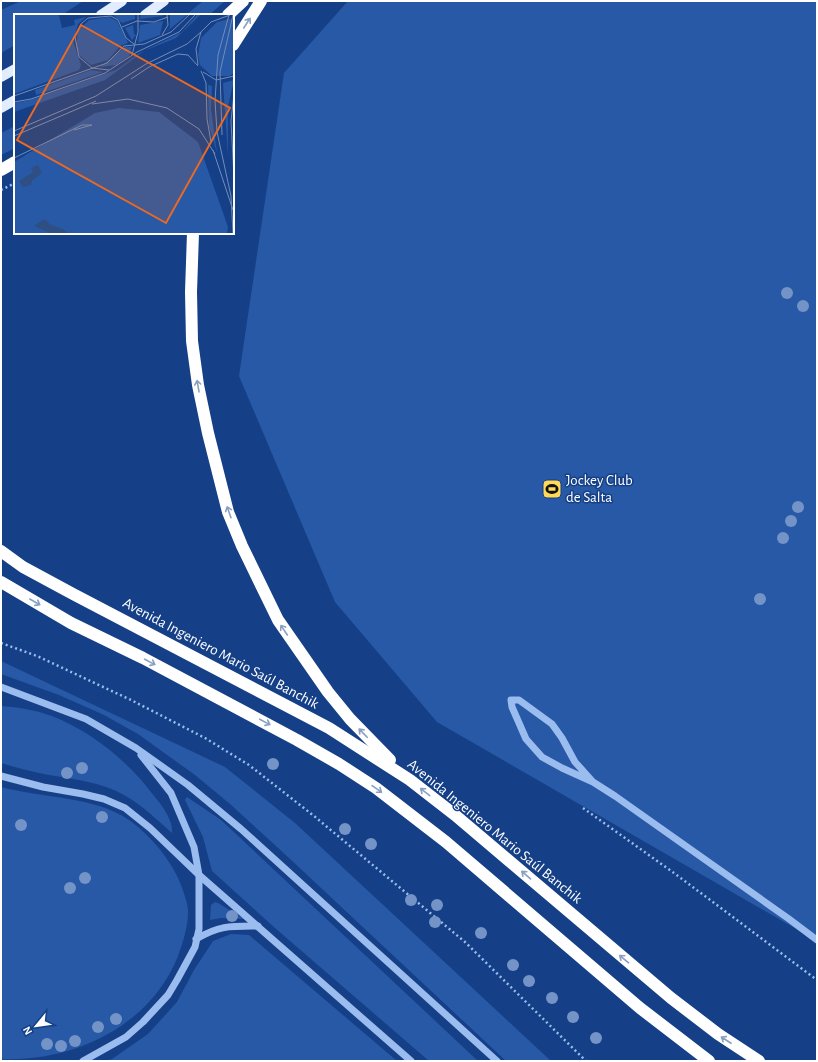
<svg xmlns="http://www.w3.org/2000/svg" width="818" height="1062" viewBox="0 0 818 1062" font-family="'Alegreya Sans',sans-serif">
<rect width="100%" height="100%" fill="#154087"/>
<g fill="#2759a6">
<polygon points="21,1 83,1 62,15 15,15 15,45 1,53 1,10"/>
<polygon points="203,1 225,1 209,15 186,15"/>
<polygon points="348,1 817,1 817,941 437,722 335,602 239,376 284,73"/>
<polygon points="15,126 15,148 1,155 1,133"/>
<polygon points="1,661 225,767 295,823 551,1061 506,1061 289,858 230,804 195,775 138,734 104,715 59,695 1,674"/>
<path d="M1 706C18 707 35 710 52 716 92 732 128 761 154 796 160 803 167 812 170 821 172 825 172 829 172 833 157 820 141 804 124 795 101 782 74 779 49 775 33 772 17 768 1 763Z"/>
<path d="M1 787C41 798 95 796 129 820 156 840 178 868 186 900 187 904 188 908 188 912 188 927 183 942 178 956 151 1025 75 1062 1 1059Z"/>
<polygon points="187,797 221,820 478,1061 429,1061 275,928 212,871 203,837 185,800"/>
<polygon points="215,902 218,903 244,919 221,918 210,920 211,905"/>
<polygon points="231,934 249,935 397,1061 107,1061 112,1059 148,1034 177,1002 194,970 213,941"/>
</g>
<g fill="none" stroke-linecap="round" stroke-linejoin="round">
<g stroke="#9bbcee" stroke-width="2.5" stroke-dasharray="2 3" stroke-linecap="butt">
<polyline points="1,190 15,183"/>
<polyline points="1,643 37,656 131,700 205,738 249,765 314,816 465,942 586,1061"/>
<polyline points="583,808 674,873 817,980"/>
</g>
<g stroke="#9bbcee" stroke-width="7">
<polyline points="1,687 86,719 136,748 188,785 241,829 497,1061"/>
<polyline points="1,776 43,787 83,794 104,799 125,808 150,828 199,875 411,1061"/>
<polyline points="593,782 575,762 562,738 552,724 519,700 511,700 512,707 526,739 542,757 562,768 593,782 615,796 789,919 817,940"/>
<path d="M196 939C220 925 231 926 258 926"/>
<polyline points="83,1061 126,1037 143,1022 168,995 177,980 195,947 199,929 199,875 194,847 171,793 141,755"/>
</g>
<g stroke="#e2ecff" stroke-width="10">
<polyline points="101,15 122,1"/>
<polyline points="145,15 164,1"/>
<polyline points="1,77 15,69"/>
<polyline points="1,108 15,100"/>
</g>
<g stroke="#fff" stroke-width="12">
<polyline points="228,15 243,1"/>
<polyline points="233,45 261,1"/>
<polyline points="1,170 15,162"/>
<polyline points="193,233 191,292 192,341 198,385 208,433 228,512 242,546 278,620 328,692 350,719 390,760"/>
<polyline points="1,551 23,567 73,594 329,728 410,780 455,815 671,998 718,1034 759,1061"/>
<polyline points="1,582 71,623 143,658 297,740 339,764 376,788 446,842 640,1008 709,1061"/>
</g>
</g>
<g fill="#7494c7">
<circle cx="787" cy="293" r="6"/>
<circle cx="803" cy="306" r="6"/>
<circle cx="798" cy="507" r="6"/>
<circle cx="791" cy="521" r="6"/>
<circle cx="783" cy="538" r="6"/>
<circle cx="760" cy="599" r="6"/>
<circle cx="273" cy="764" r="6"/>
<circle cx="82" cy="768" r="6"/>
<circle cx="67" cy="773" r="6"/>
<circle cx="102" cy="817" r="6"/>
<circle cx="21" cy="825" r="6"/>
<circle cx="345" cy="829" r="6"/>
<circle cx="371" cy="844" r="6"/>
<circle cx="85" cy="878" r="6"/>
<circle cx="70" cy="888" r="6"/>
<circle cx="411" cy="900" r="6"/>
<circle cx="437" cy="905" r="6"/>
<circle cx="232" cy="916" r="6"/>
<circle cx="435" cy="922" r="6"/>
<circle cx="481" cy="933" r="6"/>
<circle cx="513" cy="965" r="6"/>
<circle cx="529" cy="981" r="6"/>
<circle cx="552" cy="998" r="6"/>
<circle cx="573" cy="1017" r="6"/>
<circle cx="116" cy="1019" r="6"/>
<circle cx="98" cy="1027" r="6"/>
<circle cx="596" cy="1038" r="6"/>
<circle cx="75" cy="1041" r="6"/>
<circle cx="47" cy="1044" r="6"/>
<circle cx="61" cy="1046" r="6"/>
</g>
<defs><path id="oneway-shaft" d="M-6 0H5M1.5-3L5.5 0L1.5 3" fill="none" stroke-width="1.6" stroke-linecap="round" stroke-linejoin="round"/></defs>
<g stroke="#8aa0c3">
<use href="#oneway-shaft" transform="translate(247 23) rotate(-57)"/>
<use href="#oneway-shaft" transform="translate(198 386) rotate(-100)"/>
<use href="#oneway-shaft" transform="translate(229 512) rotate(-109)"/>
<use href="#oneway-shaft" transform="translate(35 602) rotate(30)"/>
<use href="#oneway-shaft" transform="translate(284 630) rotate(-124)"/>
<use href="#oneway-shaft" transform="translate(150 662) rotate(28)"/>
<use href="#oneway-shaft" transform="translate(265 722) rotate(28)"/>
<use href="#oneway-shaft" transform="translate(363 733) rotate(-134)"/>
<use href="#oneway-shaft" transform="translate(377 789) rotate(35)"/>
<use href="#oneway-shaft" transform="translate(425 792) rotate(-142)"/>
<use href="#oneway-shaft" transform="translate(526 875) rotate(-139)"/>
<use href="#oneway-shaft" transform="translate(624 959) rotate(-140)"/>
<use href="#oneway-shaft" transform="translate(726 1040) rotate(-147)"/>
</g>
<defs>
<symbol id="stadium-square" viewBox="-11 -11 22 22"><rect x="-9" y="-9" width="18" height="18" rx="4" fill="#ffd858" stroke="#154087"/><path d="M0-5a6.5 5 0 1 0 0 10a6.5 5 0 1 0 0-10ZM-3.5-1.8h7v3.6h-7Z" fill="#111"/></symbol>
</defs>
<g fill-rule="evenodd">
<use href="#stadium-square" x="541" y="478" width="22" height="22"/>
</g>
<g text-anchor="middle" stroke-width="3" stroke-linejoin="round" paint-order="stroke">
<g font-size="15" fill="#fff" stroke="#154087" text-anchor="start">
<text x="566" y="485">Jockey Club<tspan x="566" dy="17">de Salta</tspan></text>
</g>
<g font-size="15" fill="#fff" stroke="#154087">
<text transform="translate(221 653) rotate(28)" y="5">Avenida Ingeniero Mario Saúl Banchik</text>
<text transform="translate(495 831) rotate(39)" y="5">Avenida Ingeniero Mario Saúl Banchik</text>
</g>
</g>
<g transform="translate(14 14)">
<rect width="220" height="220" fill="#154087"/>
<path d="M0 1H45L48 14 61 11 60 6 72 3 64 10 59 27 67 51 65 56 0 80ZM99 1H121V5L108 9ZM127 1H148L149 2 125 5ZM156 1H173L151 19 156 14ZM183 1H186L179 8 162 24 130 37 91 66 0 98V89L16 86 102 56 124 40 168 18ZM95 3 103 7 114 29 106 32 94 46 77 51 66 42 62 33 64 17 75 6ZM220 4V59L215 62H198L186 51 184 41 187 24 203 8ZM149 7 146 21 124 29 126 11ZM119 11 120 20 122 21 118 26 111 14ZM111 33H118L115 42 102 51 86 53ZM77 56 89 58 22 81 21 76ZM220 66 214 92V142L209 69ZM194 71 198 72 197 95 203 139 195 112ZM105 94 145 98 184 128 214 213 213 219H0V148L81 99Z" fill="#2759a6"/>
<path d="M24 151 28 159 18 167 17 171 9 173 5 167 19 158 17 154ZM30 205 37 211 49 215 54 219H36L20 212Z" fill="#2f4f84"/>
<path fill="none" stroke="#738cb7" stroke-width="1" d="M215 1 204 41 201 87 203 118 217 182 219 219M108 13 123 7 140 8 154 3M148 21 154 11 153 1M118 41 124 18V1M184 51 182 35 187 18 197 8 216 1M95 56 78 54 65 43 61 23 67 10 74 4 97 2 104 6 112 24 120 30M187 57 192 69 193 105 197 128M189 58 202 66 220 62M117 65 135 53 164 40 174 41 184 52M220 80 217 107 220 163M0 82 93 49 110 32 130 30 157 18 175 1M0 88 17 85 91 59 123 38 165 18 181 1M78 90 114 85 153 94 185 115 201 140M0 117 82 82 132 50 173 30 187 18M208 121 206 58 219 1M0 122 82 87M199 136 219 196M0 144 68 111H78L60 116"/>
<path fill="#ea6a24" fill-opacity="0.15" stroke="#ea6a24" stroke-width="2" d="M67 11 216 94 152 209 3 126Z"/>
<rect width="220" height="220" fill="none" stroke="#fff" stroke-width="2"/>
</g>
<rect width="818" height="1062" fill="none" stroke="#ffffff" stroke-width="4"/>
<g transform="translate(36 1026) rotate(241)" stroke="#154087" stroke-width="3" paint-order="stroke">
<path d="M0-3L7 15L0 10L-7 15Z" fill="#ffffff"/>
<text y="-6" font-size="11" font-weight="bold" text-anchor="middle" fill="#ffffff">N</text>
</g>
</svg>
